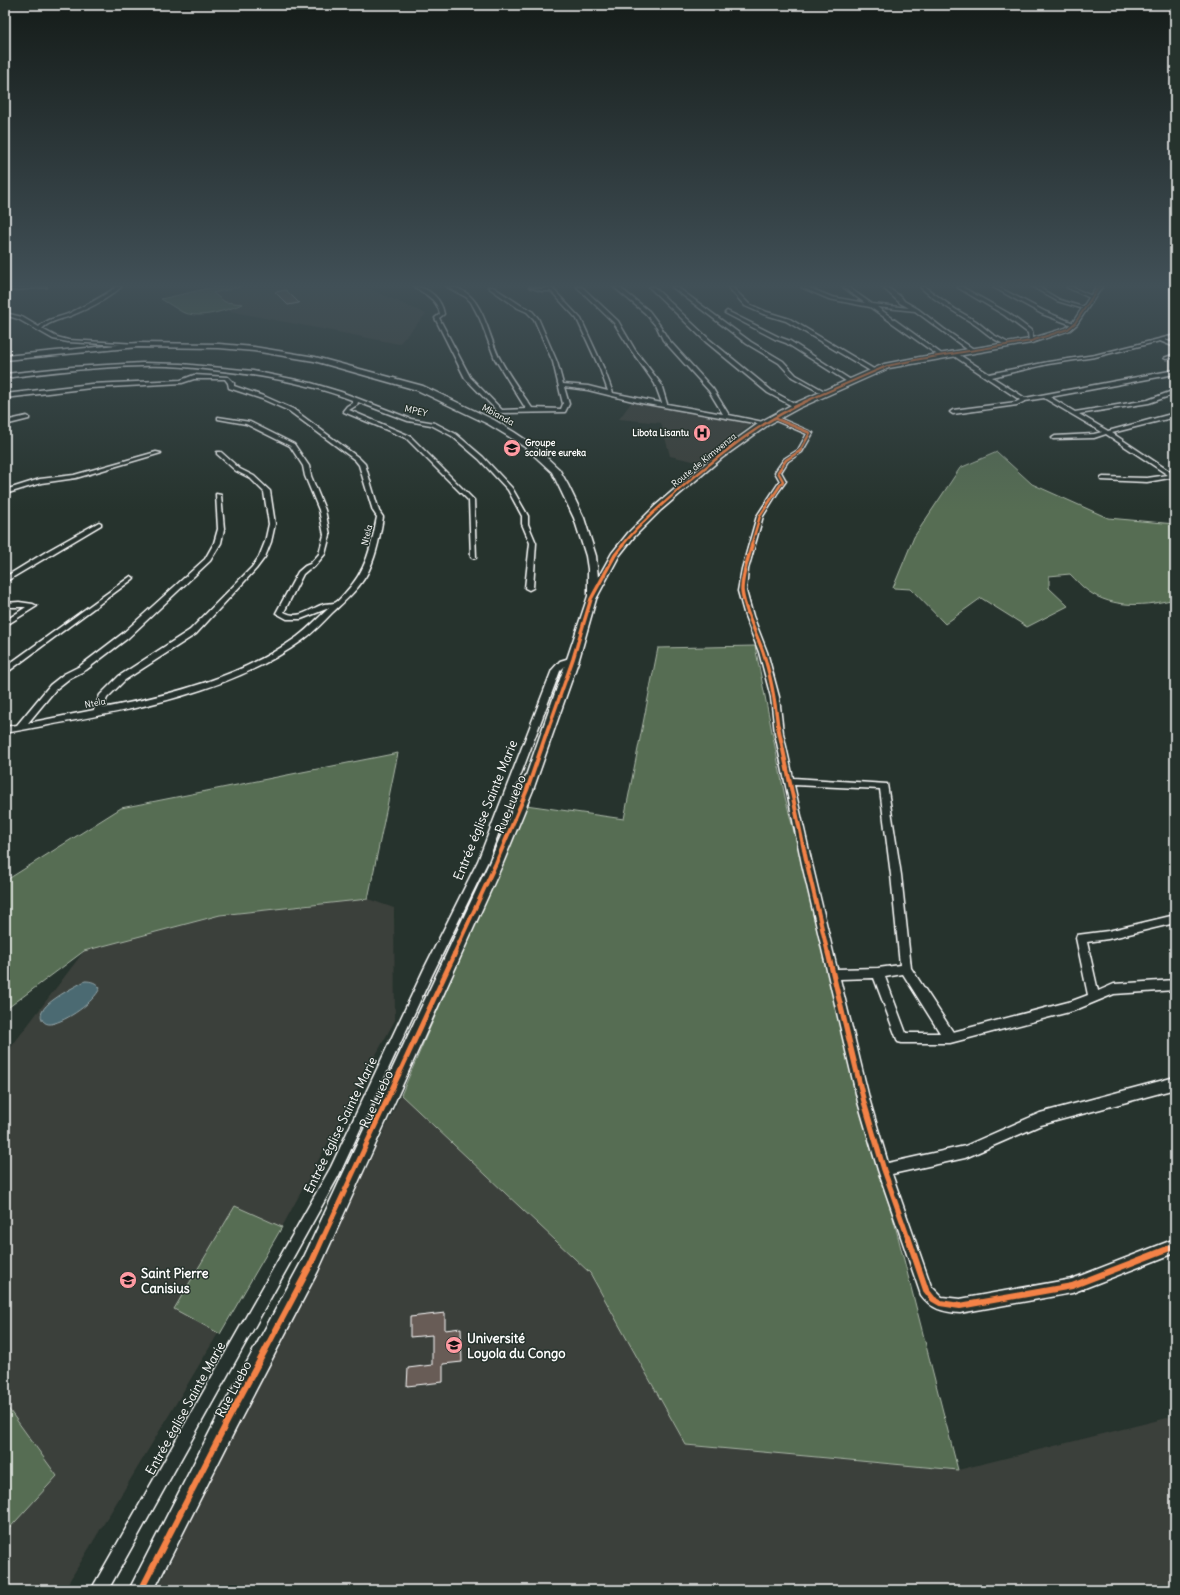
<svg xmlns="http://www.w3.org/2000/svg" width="1180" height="1595" viewBox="0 0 1180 1595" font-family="Delius,sans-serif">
<rect width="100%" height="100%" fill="#26332d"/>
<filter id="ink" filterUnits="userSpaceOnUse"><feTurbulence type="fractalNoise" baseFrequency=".025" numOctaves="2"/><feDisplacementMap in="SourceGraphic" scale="8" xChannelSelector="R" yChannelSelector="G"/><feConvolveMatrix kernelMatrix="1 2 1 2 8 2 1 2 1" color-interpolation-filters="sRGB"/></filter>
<g filter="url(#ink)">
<g fill="#3a3f3a">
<polygon points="240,287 366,287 426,314 399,344 223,310 242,304 225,302 213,293"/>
<polygon points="633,400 754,422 702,463 670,456 661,423 619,419"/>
<polygon points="368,899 394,908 395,1020 282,1227 64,1590 5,1590 5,1055 84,951 220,915"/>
<polygon points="401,1095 590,1273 686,1445 958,1470 1175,1416 1175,1590 157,1590 198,1505 357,1188"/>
</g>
<g fill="#566d52" stroke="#aab6a8">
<path d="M214 287H240L213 293 225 302 243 304C226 310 201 320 182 312 175 308 168 303 161 299Z"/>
<path d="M997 452 1032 484 1108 518 1175 524V599C1147 606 1113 609 1088 591 1082 587 1076 580 1070 574L1049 576V588L1068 606 1027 627 981 598 945 624 911 589 893 588 914 537 960 468Z"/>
<polygon points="755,646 785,797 958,1470 686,1445 590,1273 401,1095 526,805 624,819 658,648"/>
<polygon points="398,753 368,899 220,915 84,951 5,1010 5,881 121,808"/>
<polygon points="235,1206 282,1227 220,1334 174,1309"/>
<polygon points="5,1404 57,1476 5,1533"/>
</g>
<path fill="#4c6a72" stroke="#94a6aa" d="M85 981C91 981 96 982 100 988 94 1002 67 1021 51 1024 44 1025 39 1018 42 1012 44 1007 49 1003 53 1000 62 993 74 987 85 981Z"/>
<g fill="#685c57" stroke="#fff">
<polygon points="286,290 299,303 288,305 275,292"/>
<polygon points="445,1313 445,1330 461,1328 462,1362 443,1364 443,1382 407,1386 408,1368 432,1365 432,1335 410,1337 410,1317"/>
</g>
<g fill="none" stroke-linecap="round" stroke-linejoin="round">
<defs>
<g id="street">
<polygon points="27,287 47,287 5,291 5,289"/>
<path d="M116 287H121C107 300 88 309 70 316 60 320 49 321 42 329L57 337 68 340 138 344 140 345V346L68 342 53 339 18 319 5 315V313L22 317 39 327C47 318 59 318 70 313 86 305 101 298 116 287Z"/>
<path d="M415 287C429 287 442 300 444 314L439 318 470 377 502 410 526 409 495 359 480 319 471 302 466 297 447 287C483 287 487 335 500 359 509 376 521 392 532 408L561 409 563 404 553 362 534 319 527 312 518 308 488 287H493L522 306 531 310 538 318 557 362 563 384 588 386 608 391 600 369 577 319 551 291H542L529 287 542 289 551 287 581 319 604 369 613 393 662 403 655 384 631 350 614 323 577 287H582L618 321 635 350 661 384 667 404 723 414 709 391 663 340 657 327 645 313 614 287H619L649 311 661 327 667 338 713 389 729 415 768 423 765 425 641 403 588 390 564 387 569 404 565 412 499 413 465 378 435 318 440 314C437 299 426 295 415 287Z"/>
<polygon points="649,287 654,287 710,340 772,391 798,405 798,407 794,407 768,393 706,342"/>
<polygon points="672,287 677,287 751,342 783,361 796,375 828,393 823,394 792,377 779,363 747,344"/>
<polygon points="728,287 732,287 749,304 767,312 790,319 877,371 872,372 786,321 763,314 745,306"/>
<polygon points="801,287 807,287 832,297 865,303 843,287 848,287 872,304 909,308 900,303 882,287 887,287 901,297 904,301 918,309 944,329 972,348 977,350 975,351 968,350 915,311 877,307 943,355 939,356 870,307 829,299"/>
<path d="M920 287H925L955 309 976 321 992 334 1012 345 1010 346C994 342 985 331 971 322 953 311 935 301 920 287Z"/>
<polygon points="957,287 962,287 1008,313 1032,331 1033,342 1029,341 1028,333 1004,315"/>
<polygon points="993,287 998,287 1046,312 1076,324 1072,325 1042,314"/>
<polygon points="1033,287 1038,287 1060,300 1086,308 1084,309 1057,301"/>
<polygon points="1066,287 1072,287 1094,297 1090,298"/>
<polygon points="727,311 779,337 790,341 854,382 849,383 786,343 775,339 725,313"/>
<polygon points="1175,335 1175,337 1165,340 1175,344 1175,347 1160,341 1095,357 1048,364 992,377 1025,398 1175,370 1175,374 1050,397 1075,412 1148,400 1175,390 1175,394 1149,403 1079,414 1108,431 1175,413 1175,417 1112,433 1175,475 1175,477 1147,482 1101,480 1101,478 1103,477 1147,478 1168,475 1106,434 1094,438 1053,439 1052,438 1055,436 1094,434 1102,432 1044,398 1025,401 1017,405 953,414 950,412 953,410 1016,402 1020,400 951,354 951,352 955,352 989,374 1048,362 1095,355"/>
<polygon points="1175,354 1175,357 1166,359 1164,358"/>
<path d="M142 363 181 364 253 371 311 383 341 392 411 419 435 423 456 434 483 457 512 488 528 516V524L536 543 533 588 529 590 525 588 530 543 522 524V516L508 490 479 459 452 436 431 425 408 421 358 402 357 405 349 410 410 436 474 500 476 558H472L471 557 469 501 406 438 344 412 343 411 347 406 352 403V400C308 383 261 375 213 370 189 367 165 365 141 366 95 367 50 372 5 378V374L72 367Z"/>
<path d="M194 375 228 377 234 383V386L266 397 293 409 359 458 365 464 379 511 383 517C380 535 377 553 369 570 361 587 346 600 332 613 323 622 314 632 303 640 220 700 104 714 5 733V727L17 725 50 685 64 674 80 666 122 634 205 559 214 543 218 529 216 494 221 495 224 529 221 543 210 561 128 638 86 670 70 678 56 689 28 723 94 710 100 695 119 676 190 630 252 567 259 557 265 542 269 524 264 492 250 478 236 471 217 454V452H221L240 469 254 476 270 491 275 524 271 542 265 557 256 569 196 634 125 680 107 698 103 708C170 695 241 677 297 637 309 628 319 617 329 608L301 619H287L276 613 298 572 305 566 310 564 319 554 324 535 319 510 305 476 303 466 290 446 246 424 218 419V417L250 422 294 444 309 466 311 476 325 510 330 535 325 554 314 567 309 569 303 574 284 612C298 620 309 610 321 605 325 603 330 604 334 603 338 602 342 596 345 593 367 570 371 547 377 517L373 511 359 465 355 460 289 411 262 399 229 388 228 383 225 379H194L182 383 91 388 5 398V394L91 384 181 380Z"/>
<polygon points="27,416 29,417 29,419 5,425 5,421"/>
<path d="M774 416 813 433 802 452 788 461 781 472 786 481 778 492 763 516 748 569 746 591 753 616 767 652 779 697 783 733 793 778 887 784 901 875 911 968 953 1032 1072 1001 1088 995 1076 938 1077 935 1108 931 1175 915V923L1108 939 1087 942 1098 991 1114 984 1175 980V990L1114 994 1073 1011 950 1043H902L898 1042 874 978 840 979 870 1102 888 1163 965 1146 1040 1113 1175 1077V1089L1041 1125 965 1158 892 1174 931 1286 942 1297 960 1299 1072 1279 1175 1239V1253L1072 1293 960 1313C943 1312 931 1309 921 1295L878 1170 858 1102 802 864 775 733 771 697 759 652 745 616 738 591 742 569 757 516 780 481 775 472 784 459 798 450 807 434 772 419V417ZM794 785 880 789 891 875 900 965 878 968 837 969 812 864ZM903 974 940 1033H906L885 977Z"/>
<polygon points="156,452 161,453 76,478 41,483 5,494 5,490 40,479 74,475"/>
<polygon points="99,522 101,523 101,525 5,582 5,577 49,550"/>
<polygon points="131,576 134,578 133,579 5,674 5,667"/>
<polygon points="19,602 33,604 37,606 5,626 5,621 26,607 5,607 5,603"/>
<polygon points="573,657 576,657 577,659 566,665 560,671 488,861 432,975 339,1175 108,1590 91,1590 331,1167 424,969 478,861 552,670 560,661"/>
</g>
<polygon id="secondary" points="1096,287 1102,287 1077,324 1070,330 1031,343 889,368 799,408 768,425 722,458 661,510 634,537 619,556 596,599 579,659 533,790 503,863 318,1271 236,1428 154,1590 129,1590 220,1412 304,1257 489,863 521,790 567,659 588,596 588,569 586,556 574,518 552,472 526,448 508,436 488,424 417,390 314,361 254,351 219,348 138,347 5,360 5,356 138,343 219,344 254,347 315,357 423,386 494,420 514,432 532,444 559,469 568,485 584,518 596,556 598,578 612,553 628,533 655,506 716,454 762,421 793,404 884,364 920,357 1030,339 1066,328 1073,322"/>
</defs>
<use href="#street" stroke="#fff" stroke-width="3"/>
<use href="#secondary" stroke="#fff" stroke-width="3"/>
<use href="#street" fill="#26332d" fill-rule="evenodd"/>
<use href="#secondary" fill="#26332d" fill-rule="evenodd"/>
<defs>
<polyline id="cycleway-far5" points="804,402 887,366 920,359 1031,341 1068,329 1075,323 1099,287"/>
<g id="cycleway-far4">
<path d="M622 546C641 522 665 502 688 482 725 451 762 421 807 401"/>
<polyline points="751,546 760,516 783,481 778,472 786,460 800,451 810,433 774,418"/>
</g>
<g id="cycleway-far3">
<path d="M752 545C748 559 742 575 742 590 743 607 757 635 763 652 771 676 775 701 778 727"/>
<polyline points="549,727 573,659 591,599 615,555 623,545"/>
</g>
<g id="cycleway-far2">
<polyline points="778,726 807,864 828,954"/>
<polyline points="454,954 496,863 527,790 549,726"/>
</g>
<g id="cycleway-far1">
<polyline points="828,953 864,1102 884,1170 908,1238"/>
<polyline points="323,1238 455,953"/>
</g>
<g id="cycleway">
<polyline points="908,1237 926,1290 933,1299 940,1303 960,1306 1072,1286 1175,1246"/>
<polyline points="141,1590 228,1420 311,1264 323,1237"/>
</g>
</defs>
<use href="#cycleway-far5" stroke="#26332d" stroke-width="3.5"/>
<use href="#cycleway-far4" stroke="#26332d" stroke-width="4"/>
<use href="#cycleway-far3" stroke="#26332d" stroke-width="5.5"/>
<use href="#cycleway-far2" stroke="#26332d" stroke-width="6"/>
<use href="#cycleway-far1" stroke="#26332d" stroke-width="8"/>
<use href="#cycleway" stroke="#26332d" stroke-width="9"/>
<use href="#cycleway-far5" stroke="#f48246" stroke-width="2"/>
<use href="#cycleway-far4" stroke="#f48246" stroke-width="2.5"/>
<use href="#cycleway-far3" stroke="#f48246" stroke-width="3.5"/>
<use href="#cycleway-far2" stroke="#f48246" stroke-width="4"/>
<use href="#cycleway-far1" stroke="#f48246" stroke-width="5"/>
<use href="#cycleway" stroke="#f48246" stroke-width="6"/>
</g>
</g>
<linearGradient id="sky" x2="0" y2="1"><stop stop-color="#151c19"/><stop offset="0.56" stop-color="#415057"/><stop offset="1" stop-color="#415057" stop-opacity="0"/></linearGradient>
<rect width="1180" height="510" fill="url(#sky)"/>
<defs>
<symbol id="hospital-disc" viewBox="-11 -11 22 22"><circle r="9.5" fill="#ff9aa2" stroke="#26332d"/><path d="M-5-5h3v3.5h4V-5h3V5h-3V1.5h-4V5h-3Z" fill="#111"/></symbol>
<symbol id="school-disc" viewBox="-11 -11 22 22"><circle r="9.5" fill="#ff9aa2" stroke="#26332d"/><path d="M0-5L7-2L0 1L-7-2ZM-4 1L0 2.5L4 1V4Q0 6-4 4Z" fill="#111"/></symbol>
<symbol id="university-disc" viewBox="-11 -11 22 22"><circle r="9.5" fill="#ff9aa2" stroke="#26332d"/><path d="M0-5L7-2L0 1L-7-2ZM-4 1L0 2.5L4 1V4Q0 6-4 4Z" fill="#111"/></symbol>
</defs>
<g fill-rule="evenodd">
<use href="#hospital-disc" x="692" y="423" width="20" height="20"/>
<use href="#school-disc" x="502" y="438" width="20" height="20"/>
<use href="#university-disc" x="118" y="1270" width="20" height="20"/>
<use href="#university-disc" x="444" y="1335" width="20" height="20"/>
</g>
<g text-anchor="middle" stroke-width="3" stroke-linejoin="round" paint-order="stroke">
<g font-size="9" fill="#fff" stroke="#26332d">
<text transform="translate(416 411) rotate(14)" y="3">MPEY</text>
<text transform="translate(498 415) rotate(28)" y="3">Mbianda</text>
<text transform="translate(704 460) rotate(-39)" y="3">Route de Kimwenza</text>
<text transform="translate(367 535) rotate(-77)" y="3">Ntela</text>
<text transform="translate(95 703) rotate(-11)" y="3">Ntela</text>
</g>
<g font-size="9" font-weight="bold" fill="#fff" stroke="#26332d" text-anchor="end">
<text x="689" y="436">Libota Lisantu</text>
<text x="525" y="446" text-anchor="start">Groupe<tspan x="525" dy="10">scolaire eureka</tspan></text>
</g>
<g font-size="13" fill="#fff" stroke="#26332d">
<text transform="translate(510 804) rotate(-68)" y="5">Rue Luebo</text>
<text transform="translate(485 810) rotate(-68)" y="5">Entrée église Sainte Marie</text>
<text transform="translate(376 1099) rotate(-65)" y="5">Rue Luebo</text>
<text transform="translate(340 1125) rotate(-64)" y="5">Entrée église Sainte Marie</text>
<text transform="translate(233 1389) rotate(-62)" y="5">Rue Luebo</text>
<text transform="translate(185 1408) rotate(-61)" y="5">Entrée église Sainte Marie</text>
</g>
<g font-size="13" font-weight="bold" fill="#fff" stroke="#26332d" text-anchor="start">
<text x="141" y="1278">Saint Pierre<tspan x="141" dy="15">Canisius</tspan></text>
<text x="467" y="1343">Université<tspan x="467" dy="15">Loyola du Congo</tspan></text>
</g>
</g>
<rect width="1180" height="1595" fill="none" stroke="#26332d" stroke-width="20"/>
<rect x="10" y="10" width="1160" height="1575" fill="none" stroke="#fff" stroke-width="1.5" filter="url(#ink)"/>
</svg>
